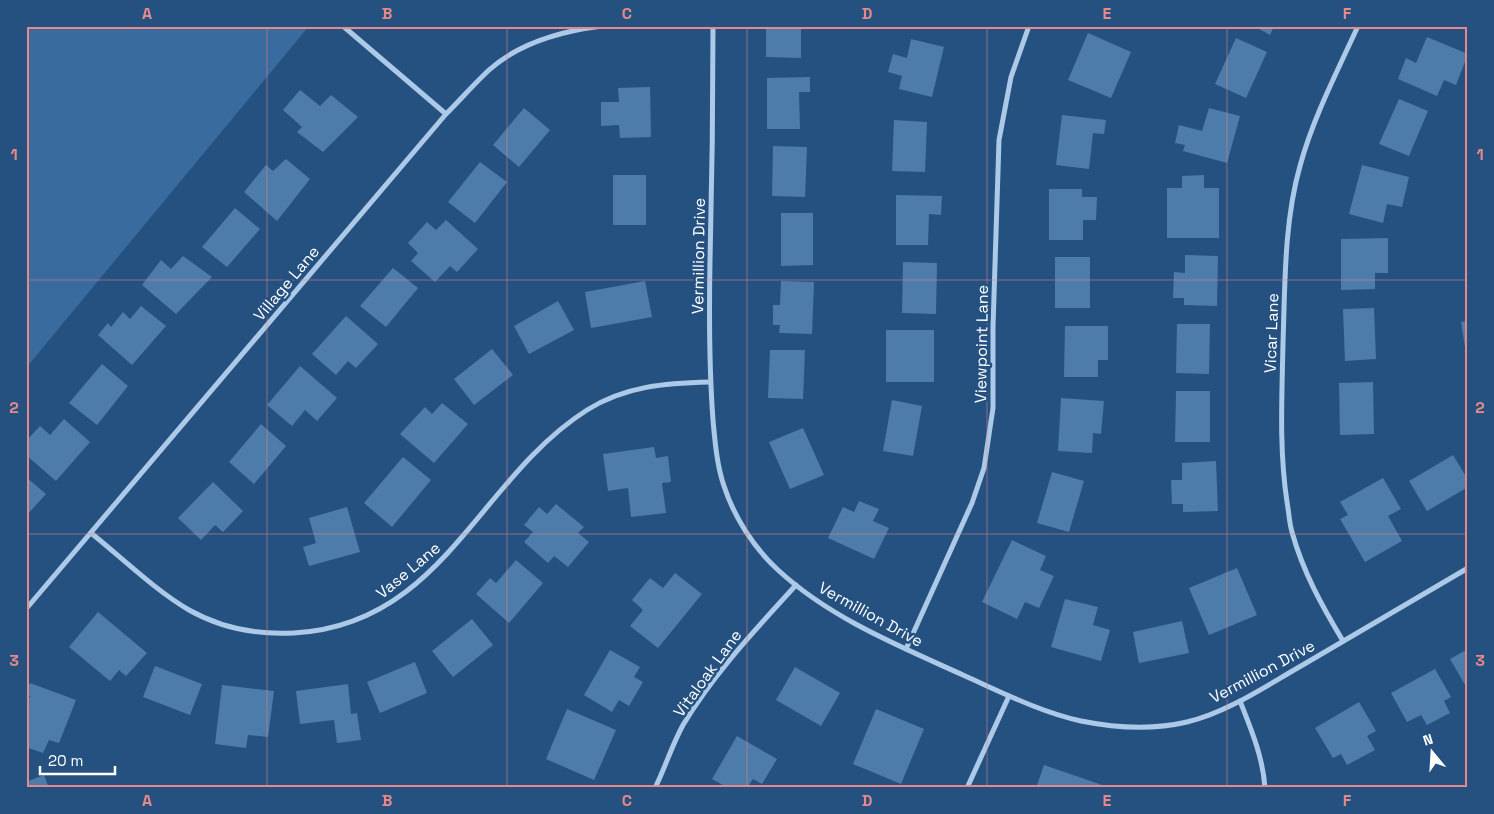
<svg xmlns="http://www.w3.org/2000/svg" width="1494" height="814" viewBox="0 0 1494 814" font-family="'Space Grotesk',sans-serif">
<rect width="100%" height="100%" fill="#255181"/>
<polygon fill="#396b9f" points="26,26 309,26 26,368"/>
<g fill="#4d7baa">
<polygon points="766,26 801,26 801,58 766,57"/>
<polygon points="1254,26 1274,26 1270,35"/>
<polygon points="1088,33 1131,52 1111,98 1068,80"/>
<polygon points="1427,37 1468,54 1456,85 1444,80 1437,96 1398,79 1406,58 1416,63"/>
<polygon points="1236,38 1267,52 1246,98 1215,84"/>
<polygon points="911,39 944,47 932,97 899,89 902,76 888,72 893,54 907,58"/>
<polygon points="810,77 810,92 799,92 800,129 767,129 767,78"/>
<polygon points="650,87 651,137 620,138 619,125 601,126 601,102 619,102 618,88"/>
<polygon points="300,90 320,106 331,95 358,117 323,152 297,132 302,127 283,110"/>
<polygon points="1399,99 1428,111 1409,156 1379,144"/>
<polygon points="524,108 550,130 519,167 493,145"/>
<polygon points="1209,108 1240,116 1227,163 1183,151 1185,145 1175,143 1179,125 1202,131"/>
<polygon points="1062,115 1106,120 1104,134 1093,133 1089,169 1056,165"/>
<polygon points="894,120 927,122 925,172 892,171"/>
<polygon points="773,146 807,147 805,197 772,196"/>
<polygon points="286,159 310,179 277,221 244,192 266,165 273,171"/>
<polygon points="480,162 507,182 475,223 448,202"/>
<polygon points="1362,165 1409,177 1402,207 1387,204 1383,223 1349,214"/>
<rect x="613" y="175" width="33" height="50"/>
<polygon points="1204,175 1204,188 1219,188 1219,238 1167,238 1167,188 1182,188 1182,176"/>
<polygon points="1049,189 1082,189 1082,197 1097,197 1096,220 1083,220 1083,240 1049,240"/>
<polygon points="896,195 942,196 941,215 929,214 928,245 896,245"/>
<polygon points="235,208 260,229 227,267 202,247"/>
<polygon points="781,213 813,213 813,265 781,266"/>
<polygon points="446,220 478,249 457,272 450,266 435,282 411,261 418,253 408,243 427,222 436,230"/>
<polygon points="1388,238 1388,273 1375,273 1375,289 1341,290 1341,239"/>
<polygon points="1185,255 1218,256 1217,306 1184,305 1184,298 1173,298 1174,272 1185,273"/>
<polygon points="183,256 212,277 176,314 142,285 161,260 171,269"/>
<rect x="1055" y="257" width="35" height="51"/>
<polygon points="903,262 937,263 936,314 902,313"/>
<polygon points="393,268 418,288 386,327 360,306"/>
<polygon points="645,281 652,317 591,328 585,292"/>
<polygon points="781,281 814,282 812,334 779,333 780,325 773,325 773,305 780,305"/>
<polygon points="558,301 574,330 529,354 514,326"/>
<polygon points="141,306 166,326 132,365 98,335 108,323 111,327 123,312 130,319"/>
<polygon points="1374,308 1376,359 1345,361 1343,309"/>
<polygon points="346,316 378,344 356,368 348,361 336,375 312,354"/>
<polygon points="1468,321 1468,353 1466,353 1461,322"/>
<polygon points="1177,324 1210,324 1209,374 1176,373"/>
<polygon points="1065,326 1108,326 1108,360 1098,360 1098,377 1064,377"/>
<rect x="886" y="330" width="48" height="52"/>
<polygon points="492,349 513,375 474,405 454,379"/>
<polygon points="770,350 805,350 803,399 768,398"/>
<polygon points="102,364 128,386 97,425 69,403"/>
<polygon points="300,366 337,398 317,421 305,410 292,426 267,405"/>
<polygon points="1373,382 1374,434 1340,435 1339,383"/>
<polygon points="1176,391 1210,391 1210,442 1175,442"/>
<polygon points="1061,398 1104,401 1101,434 1093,433 1092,453 1058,451"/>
<polygon points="892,400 922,406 913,456 883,451"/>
<polygon points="442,403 468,424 434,463 400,434 425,407 432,414"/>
<polygon points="64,419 90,442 56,481 26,455 26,441 40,426 50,435"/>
<polygon points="261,424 286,446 254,484 229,462"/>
<polygon points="803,428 824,475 790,489 769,442"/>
<polygon points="654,447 656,458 668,456 671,482 662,483 666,513 631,517 628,488 608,491 603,454"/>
<polygon points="1453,455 1468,480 1468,487 1427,511 1409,481"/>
<polygon points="403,457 431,480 392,527 364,503"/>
<polygon points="1216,461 1218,511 1183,512 1183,504 1172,504 1171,480 1182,480 1182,463"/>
<polygon points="1052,472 1084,481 1069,532 1037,523"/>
<polygon points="26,477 46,494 26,516"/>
<polygon points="1383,478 1401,509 1388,516 1402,541 1365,562 1340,519 1348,515 1340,502"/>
<polygon points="213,482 243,511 223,532 215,525 201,540 178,518"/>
<polygon points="859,501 879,509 873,521 889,528 874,559 828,538 843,507 854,512"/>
<polygon points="556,504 584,527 578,533 589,542 568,567 554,556 548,563 524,542 533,532 524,525 539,507 547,514"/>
<polygon points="347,507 360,552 309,566 303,547 316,543 309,518"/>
<polygon points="1012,540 1046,556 1040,570 1054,576 1039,608 1025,602 1017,619 982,602"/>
<polygon points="516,560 543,583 509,623 476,594 490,578 496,583"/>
<polygon points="1237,568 1257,615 1209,635 1189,588"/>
<polygon points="675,573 702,594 658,648 630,626 643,610 632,600 650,578 663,588"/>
<polygon points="1065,599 1098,607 1093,625 1110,630 1101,661 1051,647"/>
<polygon points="98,612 147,653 126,676 119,670 110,681 69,647"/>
<polygon points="472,619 493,645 453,677 432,651"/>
<polygon points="1182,621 1189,653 1139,663 1133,632"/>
<polygon points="1468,649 1468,690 1450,659"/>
<polygon points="610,650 640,667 634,677 643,682 629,706 619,700 612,712 584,695"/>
<polygon points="415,662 427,693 380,713 367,682"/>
<polygon points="155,666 202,684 190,715 143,697"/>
<polygon points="795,667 840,693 821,726 776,700"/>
<polygon points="1435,669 1451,697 1444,701 1450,713 1427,725 1421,715 1407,722 1391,693"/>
<polygon points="30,683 76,700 59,743 49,740 43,753 26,747 26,705 30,696 26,695 26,692"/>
<polygon points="348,684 351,714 357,713 361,740 337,743 334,720 300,724 296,691"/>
<polygon points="222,685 274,691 268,737 248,735 246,748 215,744"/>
<polygon points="1359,702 1376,731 1367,736 1375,750 1347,765 1341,754 1333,758 1315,728"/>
<polygon points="567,709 616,730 594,780 546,759"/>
<polygon points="876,709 924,729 901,784 853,764"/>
<polygon points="737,736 777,759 762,784 753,779 747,788 728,788 712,779"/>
<polygon points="1044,765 1108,787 1108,788 1036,788"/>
<polygon points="44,775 49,788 26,788 26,782"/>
</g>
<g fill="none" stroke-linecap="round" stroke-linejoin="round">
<g stroke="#acc9e7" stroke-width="5">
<polyline points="343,26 446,114"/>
<path d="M713 26C713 104 712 182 710 260 709 314 709 367 713 420 715 442 717 466 724 486 734 517 754 548 778 570 830 618 899 646 963 675 1001 692 1040 712 1081 721 1116 728 1153 730 1187 722 1226 713 1266 686 1301 666 1356 634 1412 601 1468 568"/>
<path d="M91 533C121 557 156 591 189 610 221 628 258 635 294 633 443 625 478 479 587 410 625 386 666 383 710 382"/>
<path d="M26 609 446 114C460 100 474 84 489 70 519 43 562 31 602 26"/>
<path d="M1343 641C1322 606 1303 572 1292 532 1289 522 1289 512 1287 502 1279 449 1282 396 1283 343 1285 286 1284 222 1300 166 1313 118 1337 72 1358 26"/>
<polyline points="906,649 972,503 984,468 993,408 993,327 999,140 1011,77 1029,26"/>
<path d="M1240 701C1251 729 1263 757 1265 788"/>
<path d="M655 788C665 768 672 745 683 725 714 673 756 629 796 585"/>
<polyline points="967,788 1009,696"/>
</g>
</g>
<path fill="none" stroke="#e88989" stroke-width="1" stroke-opacity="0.55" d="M267 26V788M507 26V788M747 26V788M987 26V788M1227 26V788M26 280H1468M26 534H1468"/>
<g text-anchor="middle" stroke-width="5" stroke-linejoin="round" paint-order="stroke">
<g font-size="16" fill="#fff" stroke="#255181">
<text transform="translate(698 256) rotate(-89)" y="6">Vermillion Drive</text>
<text transform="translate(286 283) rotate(-50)" y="6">Village Lane</text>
<text transform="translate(1271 333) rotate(-88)" y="6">Vicar Lane</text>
<text transform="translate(981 344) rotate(-89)" y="6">Viewpoint Lane</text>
<text transform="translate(408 570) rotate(-40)" y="6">Vase Lane</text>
<text transform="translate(871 614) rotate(29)" y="6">Vermillion Drive</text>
<text transform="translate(1262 671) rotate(-28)" y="6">Vermillion Drive</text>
<text transform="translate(707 673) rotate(-54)" y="6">Vitaloak Lane</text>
</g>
</g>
<rect width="1494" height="814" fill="none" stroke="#255181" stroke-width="55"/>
<g transform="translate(1432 752) rotate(342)" stroke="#255181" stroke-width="4" paint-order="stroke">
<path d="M0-4L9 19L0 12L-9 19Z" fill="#ffffff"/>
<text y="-8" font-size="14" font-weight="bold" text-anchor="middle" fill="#ffffff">N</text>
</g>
<path d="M40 766v8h75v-8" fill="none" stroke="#ffffff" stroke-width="2.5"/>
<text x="48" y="766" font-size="15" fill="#ffffff" stroke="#255181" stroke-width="4" paint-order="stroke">20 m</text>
<rect x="28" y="28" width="1438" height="758" fill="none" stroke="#e88989" stroke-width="2"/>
<g font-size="16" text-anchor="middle" font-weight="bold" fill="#e88989">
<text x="147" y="19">A</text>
<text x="387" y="19">B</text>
<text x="627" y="19">C</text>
<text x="867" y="19">D</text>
<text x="1107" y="19">E</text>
<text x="1347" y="19">F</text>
<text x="14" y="160">1</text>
<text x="1480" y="160">1</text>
<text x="14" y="413">2</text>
<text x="1480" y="413">2</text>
<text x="14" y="666">3</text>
<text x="1480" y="666">3</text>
<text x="147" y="806">A</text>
<text x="387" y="806">B</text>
<text x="627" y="806">C</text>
<text x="867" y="806">D</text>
<text x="1107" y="806">E</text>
<text x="1347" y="806">F</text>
</g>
</svg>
